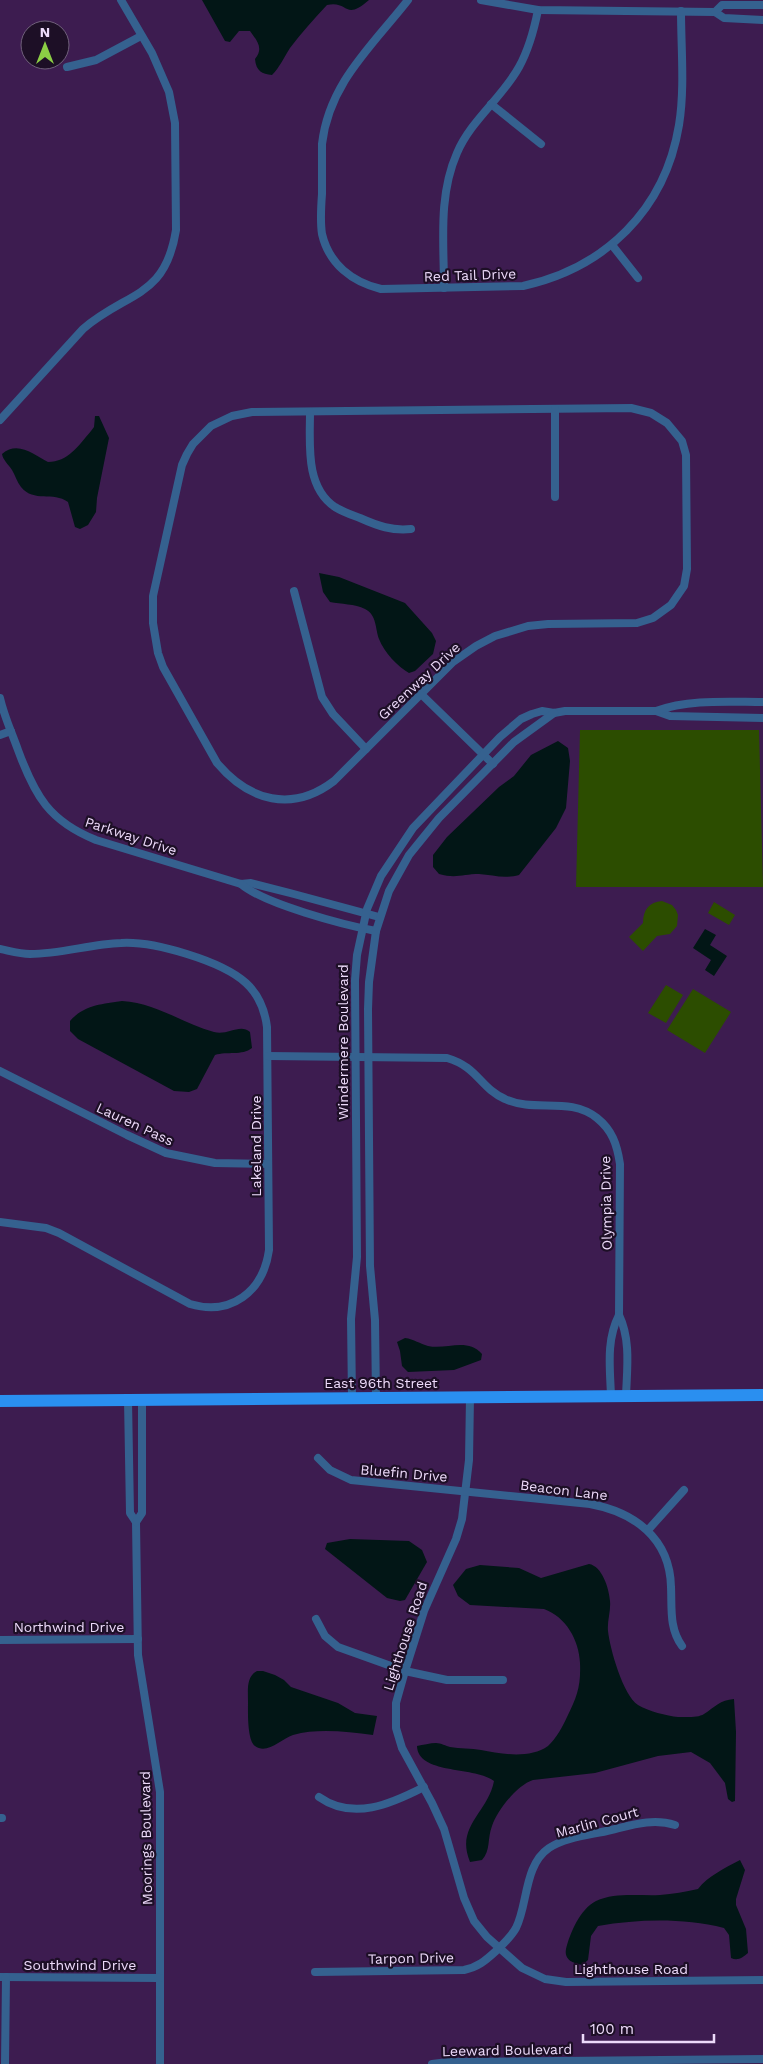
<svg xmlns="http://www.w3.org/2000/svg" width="763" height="2064" viewBox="0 0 763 2064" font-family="'Work Sans',sans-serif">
<rect width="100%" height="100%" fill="#3d1c50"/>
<g fill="#2c4d00">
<polygon points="580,730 759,730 763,887 576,887"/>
<path d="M662 901 672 905 676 910 678 915 677 926 670 934 657 936 643 951 629 937 643 923C643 910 649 902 662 901Z"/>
<polygon points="714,902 735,915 729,925 708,913"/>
<polygon points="666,985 683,995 666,1023 648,1013"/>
<polygon points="693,989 731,1012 705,1053 667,1030"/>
</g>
<g fill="#021616">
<path d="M202 0H369C344 22 349 0 327 5 314 19 301 33 290 48 284 57 280 67 272 75 262 74 256 71 255 59 264 48 257 41 250 31H239L230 42 225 41Z"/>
<path d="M95 416H99L109 438 97 498 96 512 88 525 80 529 75 527 68 502C53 491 34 503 21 487 17 482 15 475 12 470 8 464 3 460 2 454 18 440 34 455 48 462 68 462 79 445 91 431L94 427Z"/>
<path d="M319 573 339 577 405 603 432 633 436 641 433 654 415 671 409 673C398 667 384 652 379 639 375 628 377 615 365 609 355 604 341 604 330 602L323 592Z"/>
<path d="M558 741 568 748 570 761 566 808 556 828 519 875C504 879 493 875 479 874 463 874 456 879 439 874L433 867V855L447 837 499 787 514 776 531 755Z"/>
<polygon points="705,929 716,935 710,945 727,956 714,976 705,970 711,960 693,948"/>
<path d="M122 1001C156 1003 182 1023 214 1032 227 1036 240 1023 250 1032L252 1048C242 1056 227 1051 215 1055L197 1089 189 1092 174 1091 78 1039 70 1031V1021C84 1005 102 1004 122 1001Z"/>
<path d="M405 1338C414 1339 420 1344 428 1346 447 1350 467 1337 482 1354L481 1360 454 1370 408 1372 402 1366 400 1351 397 1342Z"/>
<polygon points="350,1539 409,1541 422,1550 427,1562 405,1600 400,1601 387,1598 325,1549 327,1543"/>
<path d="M589 1564C602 1566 609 1588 610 1601 611 1611 607 1621 608 1631 610 1649 623 1695 638 1705 648 1711 667 1716 678 1717 686 1717 698 1718 704 1714 715 1707 720 1700 734 1699L736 1732 735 1801 732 1802 728 1799 725 1783 710 1763 691 1752 658 1756 595 1773 533 1780C517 1785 497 1811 492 1826 487 1839 491 1850 482 1860L470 1862C455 1826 488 1813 494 1781 475 1766 418 1775 417 1746 423 1745 430 1743 436 1743 441 1743 446 1746 450 1747 460 1749 471 1748 481 1750 501 1754 530 1759 548 1746 556 1739 563 1726 567 1717 577 1697 581 1686 580 1663 579 1640 566 1617 544 1609L470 1605 458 1596 453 1585 466 1569 480 1565 519 1568 541 1578Z"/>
<path d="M257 1671H263L275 1675 284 1680 291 1687 338 1703 355 1713 377 1716 373 1735C347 1732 319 1728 293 1735 281 1739 267 1755 255 1746 247 1740 248 1711 248 1702 248 1690 246 1677 257 1671Z"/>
<path d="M740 1860 745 1870 736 1899V1905L746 1929 748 1953C742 1958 738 1961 731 1958L729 1935 724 1928C683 1918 640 1919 598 1926L591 1936 588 1960 582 1965C573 1963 564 1960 566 1949 570 1933 580 1909 596 1901 615 1892 639 1896 660 1895 673 1894 685 1892 698 1889 708 1876 725 1868 740 1860Z"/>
</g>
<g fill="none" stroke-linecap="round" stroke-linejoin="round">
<g stroke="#35618f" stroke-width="8">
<path d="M408 0C372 46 329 83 322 144 322 161 322 177 322 194 321 207 320 221 322 234 329 264 352 282 381 289L523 286C605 268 665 210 679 125 685 88 681 48 681 11"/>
<polyline points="481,0 538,10 715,12 724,18 763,20"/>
<polyline points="715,12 722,5 763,5"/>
<polyline points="67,67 96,60 141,36"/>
<polyline points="491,104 541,144"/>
<polyline points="612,245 638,278"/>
<path d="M444 288C444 243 438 196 457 153 471 120 502 98 519 67 529 49 534 30 538 10"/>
<path d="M631 408 651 413 667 423 682 441 686 455 687 569 684 586 671 605 653 618 637 623 548 624 528 626 495 636 476 646 453 662 334 781C292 813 249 801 217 763L163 667 158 653 153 623V596L182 465 187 454 193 444 211 426 232 416 252 412Z"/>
<polyline points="555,409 555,497"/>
<path d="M310 412C310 444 305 487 335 507 343 512 352 515 360 518 378 526 392 531 411 529"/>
<path d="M0 420 83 329C127 291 165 299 176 230L175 123 169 92 152 53 121 0"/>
<polyline points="294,591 322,697 333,714 366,749"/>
<polyline points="421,694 493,764"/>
<path d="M0 698C4 716 12 733 18 750 35 796 49 821 96 840L241 884 251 883 290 893 379 917"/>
<polyline points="656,711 670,716 763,718"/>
<polyline points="0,735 11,731"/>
<path d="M241 884C264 904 344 925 376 931"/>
<path d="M0 949C10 951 20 954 30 954 61 954 91 944 121 943 154 941 222 961 246 983 259 995 265 1011 267 1027L269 1250C263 1292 231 1316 190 1304L59 1233 46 1228 0 1222"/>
<path d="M268 1056 447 1058C478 1067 480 1088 505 1099 535 1113 569 1096 597 1118 612 1130 617 1144 620 1164L619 1315C606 1340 610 1368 611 1396"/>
<polyline points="0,1071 127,1135 166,1153 215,1163 268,1164"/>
<path d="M619 1315C631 1340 627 1369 626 1396"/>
<polyline points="470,1397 469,1460 462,1519 456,1539 424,1611 405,1671 396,1703 396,1728 402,1748 432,1803 444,1829 464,1898 474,1921 487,1937 522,1968 545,1979 566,1982 763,1980"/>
<path d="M352 1398 351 1319 357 1257 355 980 357 955 367 909 381 876 413 828 500 737 521 719 532 714 542 711 554 713 565 711H656C689 699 728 702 763 702"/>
<polyline points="376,1398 375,1320 370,1266 368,1009 369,982 376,931 389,891 409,855 439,818 514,742 554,713"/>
<polyline points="128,1400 130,1513 136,1522 138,1655 160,1792 160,2064"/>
<path d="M318 1458 330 1470 351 1480 590 1504C634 1512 670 1538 671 1587 672 1608 669 1628 682 1646"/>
<polyline points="136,1522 142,1513 142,1400"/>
<polyline points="648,1530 684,1490"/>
<polyline points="316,1619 325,1636 338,1647 405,1671 447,1680 503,1680"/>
<polyline points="0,1640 138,1639"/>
<path d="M319 1797C353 1821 391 1804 424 1787"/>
<polyline points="0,1818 2,1818"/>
<path d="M315 1972 464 1970C478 1967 485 1961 496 1951 503 1944 511 1937 516 1928 528 1904 524 1865 549 1848 566 1837 591 1835 611 1830 632 1825 653 1818 675 1825"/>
<polyline points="0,1977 160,1978"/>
<polyline points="5,2064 6,1977"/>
<polyline points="432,2064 448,2062 763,2059"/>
</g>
<polyline stroke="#2a8ff0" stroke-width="12" points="0,1401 763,1395"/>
</g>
<g text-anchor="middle" stroke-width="4.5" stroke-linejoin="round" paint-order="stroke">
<g font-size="14" fill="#eddafa" stroke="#1d0f26">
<text transform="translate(470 275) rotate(-2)" y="5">Red Tail Drive</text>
<text transform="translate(419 681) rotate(-43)" y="5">Greenway Drive</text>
<text transform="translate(131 836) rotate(18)" y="5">Parkway Drive</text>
<text transform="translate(343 1042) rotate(-90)" y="5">Windermere Boulevard</text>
<text transform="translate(135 1124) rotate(25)" y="5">Lauren Pass</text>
<text transform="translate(256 1146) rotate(-90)" y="5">Lakeland Drive</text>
<text transform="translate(606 1203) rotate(-91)" y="5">Olympia Drive</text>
<text x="381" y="1388">East 96th Street</text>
<text transform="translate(404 1473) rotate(5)" y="5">Bluefin Drive</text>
<text transform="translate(564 1490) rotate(7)" y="5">Beacon Lane</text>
<text x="69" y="1632">Northwind Drive</text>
<text transform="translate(405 1636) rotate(-72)" y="5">Lighthouse Road</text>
<text transform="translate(597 1822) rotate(-15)" y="5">Marlin Court</text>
<text transform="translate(146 1838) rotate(-91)" y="5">Moorings Boulevard</text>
<text transform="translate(411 1958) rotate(-1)" y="5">Tarpon Drive</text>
<text x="80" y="1970">Southwind Drive</text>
<text x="631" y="1974">Lighthouse Road</text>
<text transform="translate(507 2050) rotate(-1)" y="5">Leeward Boulevard</text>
</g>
</g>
<g transform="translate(45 45)"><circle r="24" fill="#1d0f26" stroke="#70607b"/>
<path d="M0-4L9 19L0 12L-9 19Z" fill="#8cce45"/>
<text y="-8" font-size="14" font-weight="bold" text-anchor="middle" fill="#eddafa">N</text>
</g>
<path d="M583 2034v8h131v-8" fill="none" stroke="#eddafa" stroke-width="2.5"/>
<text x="590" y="2034" font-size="15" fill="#eddafa" stroke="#1d0f26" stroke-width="4" paint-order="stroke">100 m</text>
</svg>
